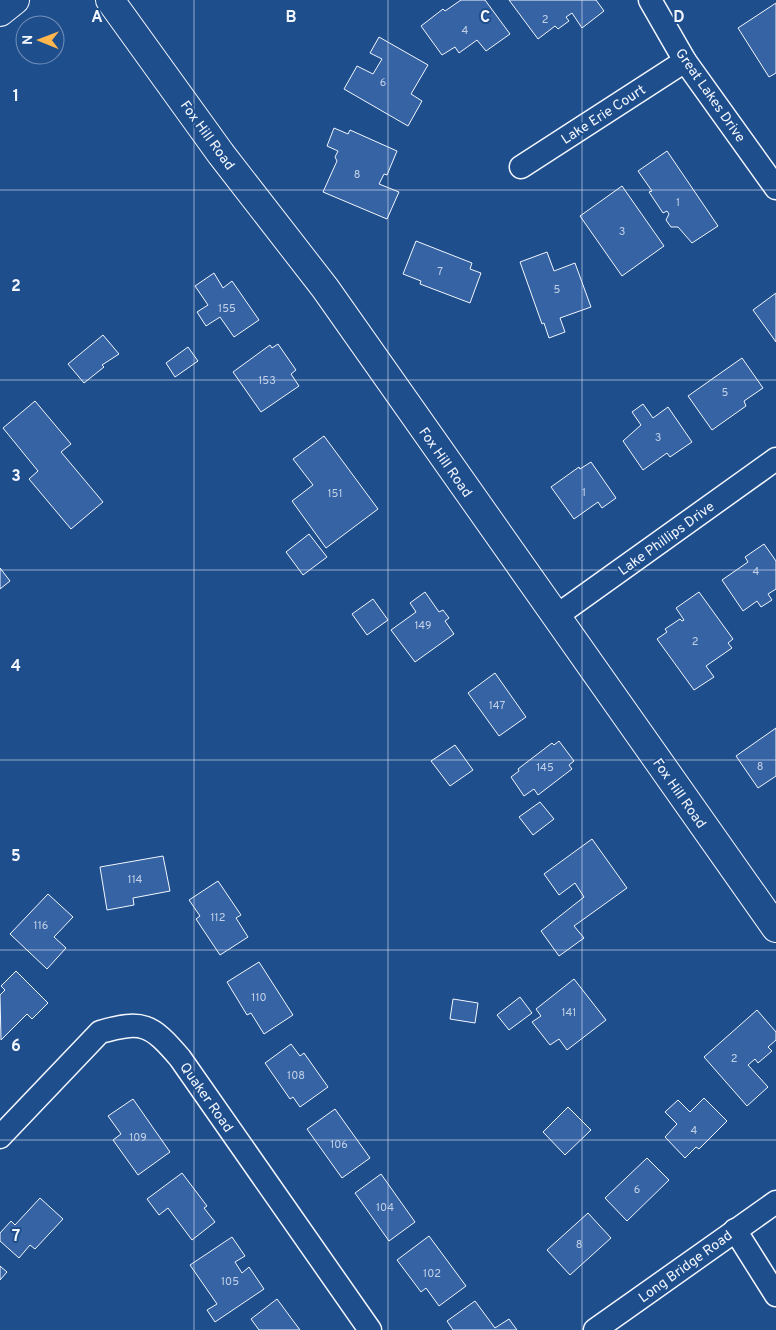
<svg xmlns="http://www.w3.org/2000/svg" width="776" height="1330" viewBox="0 0 776 1330" font-family="Overpass,sans-serif">
<rect width="100%" height="100%" fill="#1f4e8c"/>
<g fill="#3563a3" stroke="#f2f6ff">
<polygon points="461,0 485,0 510,34 486,51 477,40 459,53 455,47 442,55 421,26 443,9 445,11"/>
<polygon points="509,0 596,0 604,11 582,28 572,13 566,17 569,21 558,29 555,26 538,39"/>
<polygon points="776,3 776,73 769,77 738,28"/>
<polygon points="379,37 428,65 411,94 422,101 408,126 344,89 357,66 373,74 382,59 370,53"/>
<polygon points="334,128 348,134 350,130 397,151 387,175 384,174 379,184 399,192 387,219 323,192 337,161 335,157 338,151 327,146"/>
<polygon points="667,151 718,226 692,243 678,227 671,227 666,220 669,214 667,211 663,213 649,192 652,191 638,171"/>
<polygon points="622,186 664,246 622,276 580,216"/>
<polygon points="416,241 472,263 470,269 481,273 470,303 420,284 421,281 403,274"/>
<polygon points="547,252 554,271 575,263 591,307 560,318 565,332 549,338 544,323 542,324 520,262"/>
<polygon points="214,273 223,288 232,281 259,320 234,337 220,317 206,326 197,312 208,305 195,286"/>
<polygon points="776,293 776,342 753,310"/>
<polygon points="103,335 119,354 102,365 104,367 84,383 68,364"/>
<polygon points="278,344 296,370 291,374 299,386 261,412 233,372 270,345 272,348"/>
<polygon points="188,347 198,361 175,377 166,363"/>
<polygon points="742,358 763,388 744,401 746,406 712,430 688,396"/>
<polygon points="35,401 71,444 61,452 103,502 71,529 29,479 38,471 3,428"/>
<polygon points="643,404 653,418 668,407 692,442 670,457 667,453 643,470 623,441 641,425 632,412"/>
<polygon points="324,436 378,509 326,548 292,501 313,485 293,459"/>
<polygon points="591,462 616,498 602,508 598,502 574,519 551,487 579,467 580,469"/>
<polygon points="309,534 327,557 303,575 286,552"/>
<polygon points="764,544 776,561 776,589 768,594 772,600 761,607 757,601 743,611 722,580 748,562 745,557"/>
<polygon points="0,568 10,581 0,589"/>
<polygon points="425,592 439,612 443,610 449,618 445,621 454,634 415,662 391,630 416,612 410,603"/>
<polygon points="699,592 733,639 728,643 732,648 706,666 714,677 694,690 657,639 667,632 665,629 680,619 682,621 684,620 676,608"/>
<polygon points="373,599 388,620 367,635 352,614"/>
<polygon points="495,673 526,717 499,736 468,693"/>
<polygon points="776,728 776,776 758,788 736,756"/>
<polygon points="559,741 574,761 569,765 572,769 538,795 534,789 524,796 511,777 519,771 518,769 552,743 554,745"/>
<polygon points="455,745 473,770 450,786 431,761"/>
<polygon points="540,802 554,819 533,835 519,817"/>
<polygon points="592,839 627,888 574,926 584,938 559,956 541,931 584,897 575,883 559,895 544,874"/>
<polygon points="163,856 170,891 133,898 134,905 107,910 100,867"/>
<polygon points="218,881 241,915 236,918 248,937 220,955 196,919 200,916 189,900"/>
<polygon points="48,894 73,917 54,937 66,948 47,969 10,934"/>
<polygon points="259,962 293,1015 264,1034 251,1013 247,1015 227,982"/>
<polygon points="16,971 48,1003 32,1019 27,1014 1,1040 0,995 5,990 1,986"/>
<polygon points="574,979 606,1020 567,1050 559,1039 550,1045 532,1022 541,1016 536,1009"/>
<polygon points="520,997 532,1013 509,1030 497,1015"/>
<polygon points="453,999 478,1003 475,1023 450,1019"/>
<polygon points="757,1010 776,1032 776,1040 768,1047 772,1051 758,1063 755,1059 748,1065 768,1087 747,1106 704,1057"/>
<polygon points="291,1044 300,1056 304,1053 328,1087 300,1107 293,1097 290,1099 265,1063"/>
<polygon points="704,1098 727,1121 699,1149 696,1147 685,1158 665,1137 677,1124 665,1112 678,1100 690,1112"/>
<polygon points="133,1099 170,1152 138,1175 113,1140 121,1134 108,1116"/>
<polygon points="568,1107 591,1130 565,1155 543,1132"/>
<polygon points="335,1109 370,1158 342,1178 307,1129"/>
<polygon points="647,1158 669,1180 627,1221 605,1198"/>
<polygon points="182,1173 207,1206 204,1208 215,1222 192,1240 168,1208 159,1215 147,1199"/>
<polygon points="381,1174 415,1222 389,1241 355,1193"/>
<polygon points="40,1198 63,1219 35,1249 30,1245 19,1258 0,1241 0,1233 11,1221 15,1225"/>
<polygon points="588,1213 611,1238 570,1275 547,1250"/>
<polygon points="429,1236 466,1286 439,1306 426,1288 421,1292 397,1260"/>
<polygon points="232,1237 245,1256 235,1262 242,1273 249,1267 264,1289 215,1322 207,1310 217,1304 190,1265"/>
<polygon points="0,1266 7,1272 0,1280"/>
<polygon points="277,1299 300,1330 259,1330 251,1319"/>
<polygon points="475,1301 495,1328 509,1319 517,1330 453,1330 447,1321"/>
</g>
<g fill="none" stroke-linecap="round" stroke-linejoin="round">
<defs>
<g id="minor">
<polyline points="650,0 685,61 776,188"/>
<polyline points="521,167 685,61"/>
<polyline points="555,617 776,459"/>
<path d="M0 1137 100 1032C143 1020 151 1024 180 1058L370 1330"/>
<polyline points="735,1230 776,1295"/>
<polyline points="595,1330 776,1202"/>
</g>
<polyline id="tertiary" points="0,12 15,0"/>
<polyline id="secondary" points="110,0 221,154 325,288 776,928"/>
</defs>
<use href="#minor" stroke="#f2f6ff" stroke-width="25"/>
<use href="#tertiary" stroke="#f2f6ff" stroke-width="30"/>
<use href="#secondary" stroke="#f2f6ff" stroke-width="30"/>
<use href="#minor" stroke="#1f4e8c" stroke-width="22"/>
<use href="#tertiary" stroke="#1f4e8c" stroke-width="28"/>
<use href="#secondary" stroke="#1f4e8c" stroke-width="28"/>
</g>
<path fill="none" stroke="#f2f6ff" stroke-width="1" stroke-opacity="0.55" d="M194 0V1330M388 0V1330M582 0V1330M0 190H776M0 380H776M0 570H776M0 760H776M0 950H776M0 1140H776"/>
<g text-anchor="middle" stroke-width="4" stroke-linejoin="round" paint-order="stroke">
<g font-size="11" fill="#c3d1e8">
<text x="545" y="23">2</text>
<text x="465" y="34">4</text>
<text x="383" y="86">6</text>
<text x="357" y="178">8</text>
<text x="678" y="206">1</text>
<text x="622" y="235">3</text>
<text x="440" y="275">7</text>
<text x="557" y="293">5</text>
<text x="227" y="312">155</text>
<text x="267" y="384">153</text>
<text x="725" y="396">5</text>
<text x="658" y="441">3</text>
<text x="584" y="496">1</text>
<text x="335" y="497">151</text>
<text x="756" y="575">4</text>
<text x="423" y="629">149</text>
<text x="695" y="645">2</text>
<text x="497" y="709">147</text>
<text x="760" y="770">8</text>
<text x="545" y="771">145</text>
<text x="135" y="883">114</text>
<text x="218" y="921">112</text>
<text x="41" y="929">116</text>
<text x="259" y="1001">110</text>
<text x="569" y="1016">141</text>
<text x="734" y="1062">2</text>
<text x="296" y="1079">108</text>
<text x="694" y="1134">4</text>
<text x="138" y="1141">109</text>
<text x="339" y="1148">106</text>
<text x="637" y="1193">6</text>
<text x="385" y="1211">104</text>
<text x="579" y="1248">8</text>
<text x="432" y="1277">102</text>
<text x="230" y="1285">105</text>
</g>
<g font-size="14" fill="#f2f6ff" stroke="#1f4e8c">
<text transform="translate(711 95) rotate(55)" y="5">Great Lakes Drive</text>
<text transform="translate(603 114) rotate(-33)" y="5">Lake Erie Court</text>
<text transform="translate(208 135) rotate(54)" y="5">Fox Hill Road</text>
<text transform="translate(446 462) rotate(55)" y="5">Fox Hill Road</text>
<text transform="translate(666 538) rotate(-36)" y="5">Lake Phillips Drive</text>
<text transform="translate(680 793) rotate(55)" y="5">Fox Hill Road</text>
<text transform="translate(207 1097) rotate(55)" y="5">Quaker Road</text>
<text transform="translate(685 1266) rotate(-36)" y="5">Long Bridge Road</text>
</g>
</g>
<g font-size="16" text-anchor="middle" font-weight="bold" fill="#f2f6ff" stroke="#1f4e8c" stroke-width="4" stroke-linejoin="round" paint-order="stroke">
<text x="97" y="22">A</text>
<text x="291" y="22">B</text>
<text x="485" y="22">C</text>
<text x="679" y="22">D</text>
<text x="16" y="101">1</text>
<text x="16" y="291">2</text>
<text x="16" y="481">3</text>
<text x="16" y="671">4</text>
<text x="16" y="861">5</text>
<text x="16" y="1051">6</text>
<text x="16" y="1241">7</text>
</g>
<g transform="translate(40 40) rotate(271)"><circle r="24" fill="#1f4e8c" stroke="#7391ba"/>
<path d="M0-4L9 19L0 12L-9 19Z" fill="#ffb74d"/>
<text y="-8" font-size="14" font-weight="bold" text-anchor="middle" fill="#f2f6ff">N</text>
</g>
</svg>
